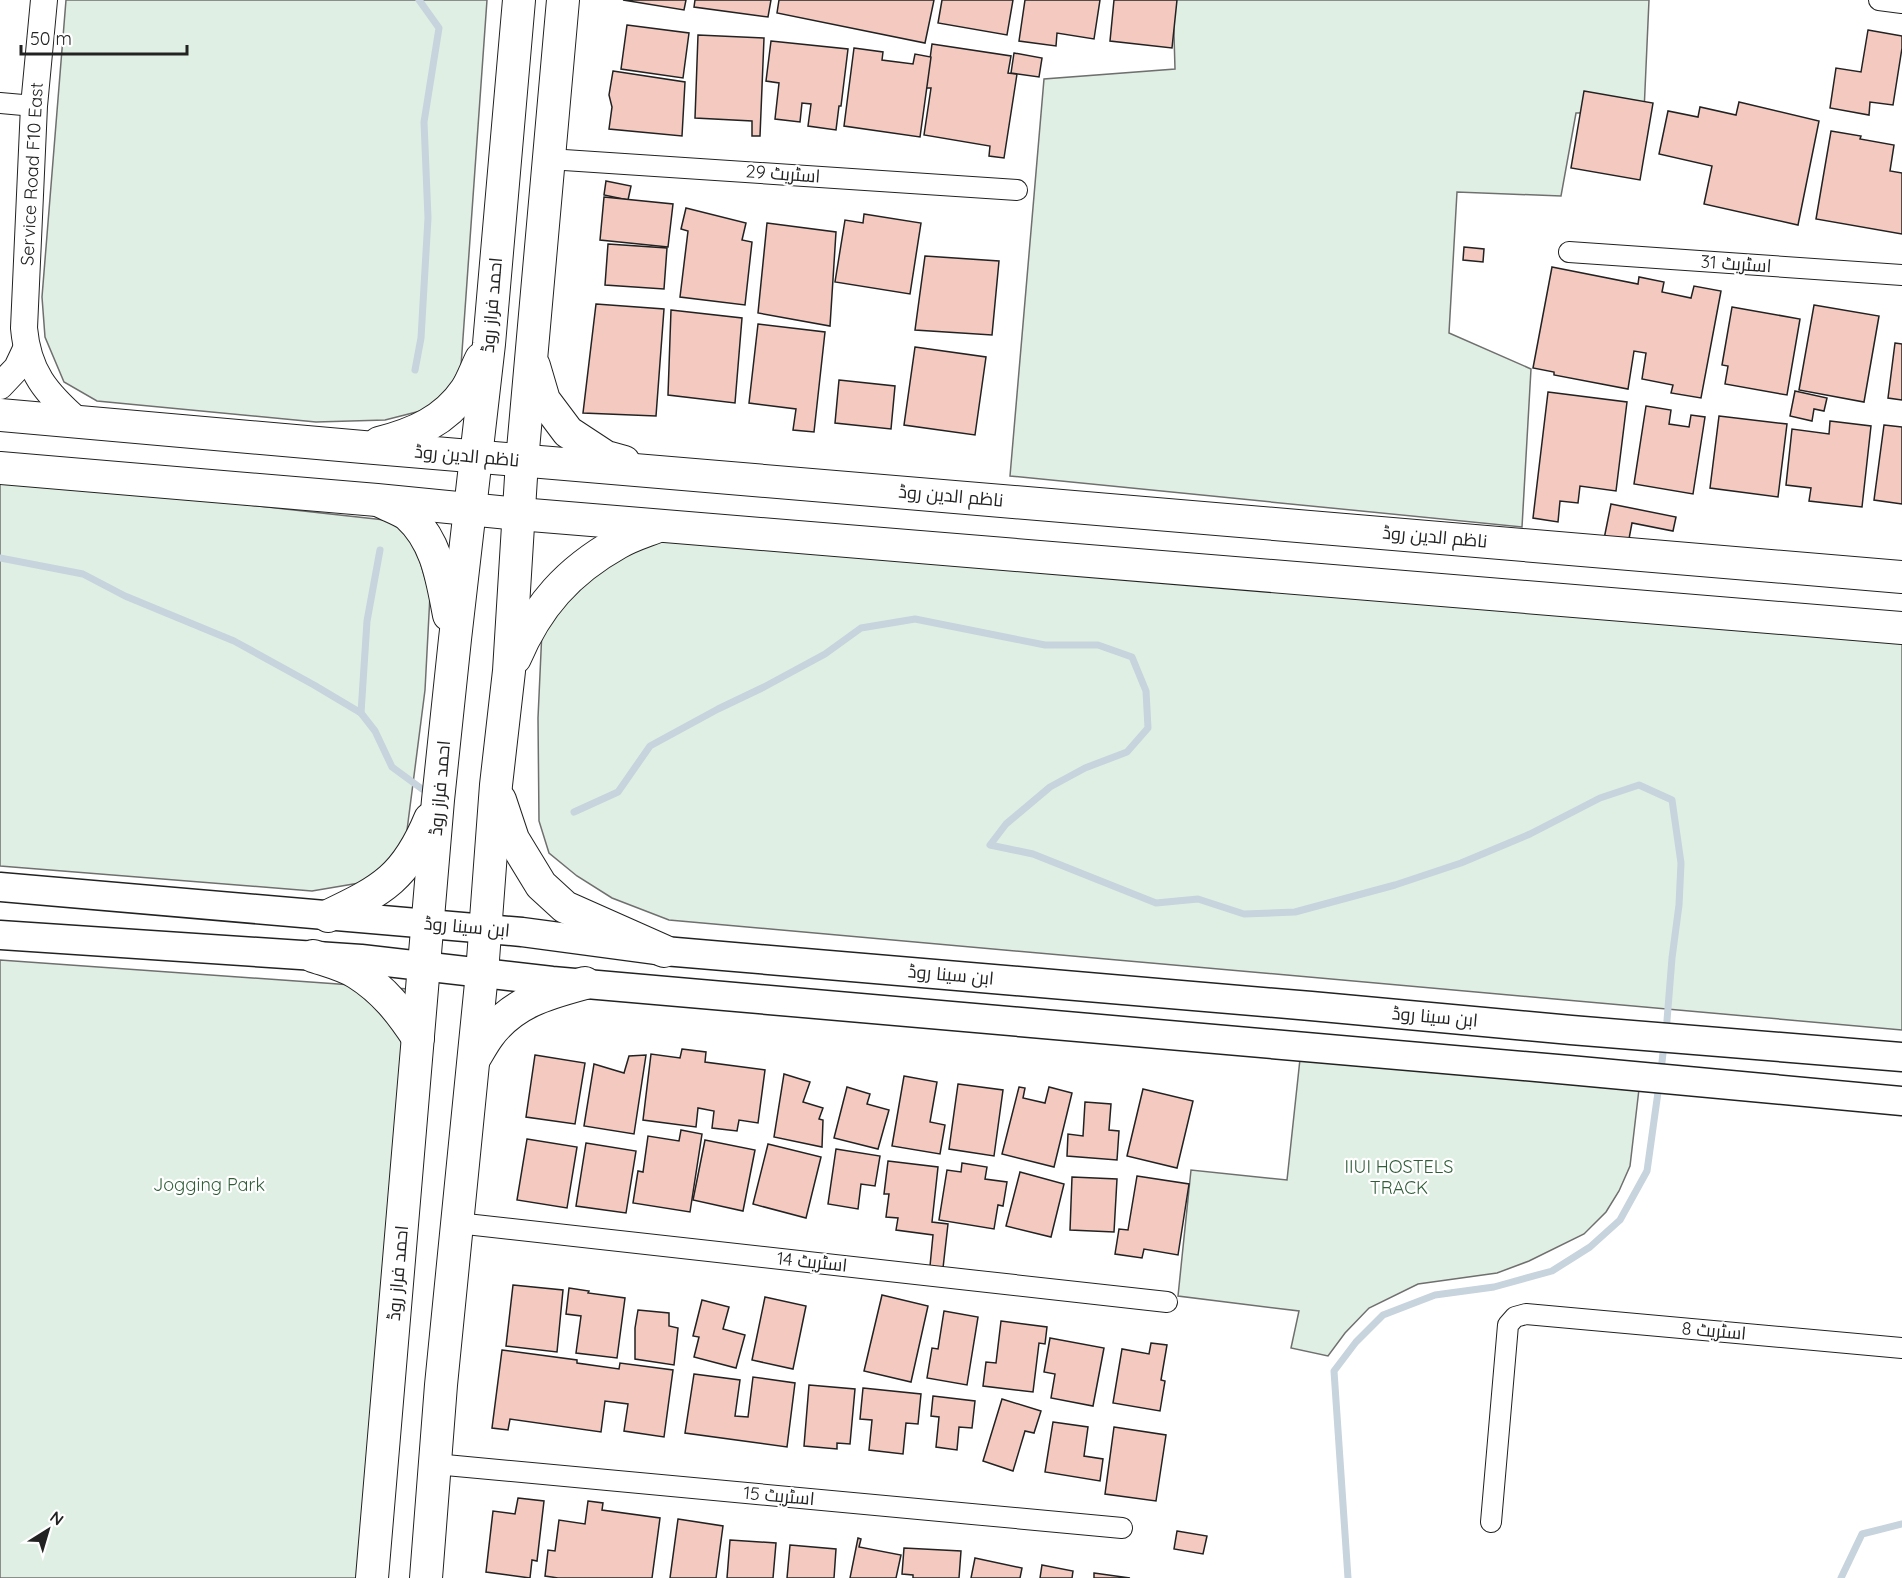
<svg xmlns="http://www.w3.org/2000/svg" width="1902" height="1578" viewBox="0 0 1902 1578" font-family="Quicksand,Cairo,sans-serif">
<rect width="100%" height="100%" fill="#fff"/>
<g fill="#e0efe3" stroke="#6f6f6f" stroke-width="1.5">
<polygon points="66,0 487,0 461,366 440,406 385,420 316,422 97,401 64,382 45,337 42,297"/>
<polygon points="1173,0 1649,0 1644,112 1576,113 1561,196 1457,192 1449,333 1531,369 1522,527 1010,476 1044,79 1175,69"/>
<polygon points="0,480 85,487 403,522 413,538 430,595 425,690 406,838 377,880 312,891 0,866"/>
<polygon points="651,537 1902,640 1902,1030 669,920 612,898 577,876 549,853 539,821 538,718 542,630 592,567"/>
<polygon points="0,960 436,991 385,1578 0,1578"/>
<polygon points="1300,1059 1639,1089 1630,1166 1619,1191 1606,1212 1584,1234 1529,1261 1497,1273 1418,1284 1369,1308 1345,1333 1328,1356 1291,1348 1299,1311 1178,1296 1191,1170 1287,1180"/>
</g>
<g fill="none" stroke-linecap="round" stroke-linejoin="round">
<g stroke="#c7d3dd" stroke-width="7">
<polyline points="415,370 421,338 428,218 424,122 439,28 419,0"/>
<polyline points="0,558 83,574 125,596 234,641 314,685 361,713 375,731 392,767 422,789"/>
<polyline points="361,713 367,621 380,550"/>
<polyline points="574,812 618,792 650,746 718,709 764,687 825,654 861,628 915,619 1045,645 1098,645 1132,657 1146,691 1148,728 1127,752 1085,768 1050,787 1006,824 990,845 1033,854 1156,903 1198,899 1244,914 1295,912 1395,885 1461,863 1530,834 1600,798 1639,785 1672,800 1681,863 1679,905 1672,958 1666,1033"/>
<polyline points="1661,1071 1664,1044"/>
<polyline points="1348,1578 1334,1371 1356,1342 1383,1315 1435,1295 1494,1287 1552,1271 1590,1247 1620,1220 1647,1171 1659,1085"/>
<polyline points="1841,1578 1862,1534 1902,1524"/>
</g>
</g>
<g fill="#f3c9c0" stroke="#222" stroke-width="1.5">
<polygon points="623,0 686,0 684,10"/>
<polygon points="695,0 771,0 768,17 694,7"/>
<polygon points="779,0 934,0 925,43 777,13"/>
<polygon points="942,0 1013,0 1007,35 938,23"/>
<polygon points="1025,0 1100,0 1094,39 1057,33 1056,46 1019,41"/>
<polygon points="1114,0 1177,0 1172,48 1110,41"/>
<polygon points="627,25 689,33 683,78 621,69"/>
<polygon points="1868,30 1902,36 1902,48 1893,105 1870,102 1869,115 1830,108 1836,68 1861,72"/>
<polygon points="698,35 764,38 760,136 752,136 752,121 695,118"/>
<polygon points="771,41 848,49 841,106 839,106 836,130 808,126 811,104 802,103 800,122 775,119 779,83 766,81"/>
<polygon points="932,44 1011,56 1008,73 1017,74 1004,158 989,156 990,146 924,135 931,88 926,88"/>
<polygon points="854,48 883,52 882,60 913,64 915,54 931,57 920,137 844,126"/>
<polygon points="1014,53 1042,58 1039,77 1011,73"/>
<polygon points="613,71 685,82 682,136 609,129 612,107 609,95"/>
<polygon points="1584,91 1653,103 1640,180 1571,168"/>
<polygon points="1739,102 1819,121 1798,225 1704,204 1712,166 1659,154 1668,111 1698,117 1700,107 1736,115"/>
<polygon points="1831,131 1861,136 1860,139 1894,145 1890,171 1902,173 1902,234 1816,219"/>
<polygon points="606,181 631,186 628,200 604,195"/>
<polygon points="604,197 673,204 668,247 600,240"/>
<polygon points="686,208 746,223 742,240 752,242 745,305 680,297 688,231 681,229"/>
<polygon points="864,214 921,223 910,294 835,282 845,220 863,223"/>
<polygon points="767,223 836,232 830,326 758,313"/>
<polygon points="608,244 667,248 664,289 605,285"/>
<polygon points="1464,247 1484,249 1483,262 1463,260"/>
<polygon points="925,256 999,261 992,335 915,330"/>
<polygon points="1552,267 1638,284 1639,277 1664,282 1662,292 1691,298 1694,286 1721,291 1701,398 1671,393 1673,385 1642,379 1646,353 1634,351 1628,389 1554,375 1554,372 1533,368"/>
<polygon points="596,304 664,309 656,416 583,413"/>
<polygon points="1814,305 1879,316 1864,402 1799,390"/>
<polygon points="1732,307 1800,319 1787,395 1725,384 1728,366 1722,365"/>
<polygon points="671,310 742,318 735,403 668,395"/>
<polygon points="758,324 825,332 814,432 793,430 796,409 749,403"/>
<polygon points="1895,343 1902,344 1902,400 1888,398"/>
<polygon points="915,347 986,357 975,435 904,425"/>
<polygon points="839,380 895,386 891,429 835,423"/>
<polygon points="1795,391 1827,398 1824,411 1814,409 1812,421 1790,416"/>
<polygon points="1548,392 1627,402 1616,491 1580,486 1578,503 1560,501 1558,522 1533,518"/>
<polygon points="1646,406 1671,410 1669,424 1689,427 1691,415 1705,417 1693,494 1634,484"/>
<polygon points="1719,416 1787,424 1778,497 1710,488"/>
<polygon points="1830,421 1871,426 1862,507 1809,501 1811,488 1786,485 1792,429 1829,434"/>
<polygon points="1884,425 1902,427 1902,504 1874,500"/>
<polygon points="1611,504 1676,517 1673,531 1632,523 1628,544 1604,539"/>
<polygon points="682,1049 706,1052 705,1062 765,1070 758,1123 739,1120 737,1131 712,1128 714,1111 698,1108 696,1127 643,1120 651,1054 680,1058"/>
<polygon points="535,1055 585,1063 575,1124 526,1117"/>
<polygon points="646,1055 634,1134 584,1126 594,1064 624,1073 629,1056"/>
<polygon points="784,1074 810,1082 803,1102 823,1108 819,1119 823,1120 822,1147 774,1137"/>
<polygon points="904,1076 937,1082 930,1122 945,1125 940,1154 892,1146"/>
<polygon points="958,1084 1003,1090 994,1156 949,1149"/>
<polygon points="847,1087 870,1094 867,1104 889,1110 878,1149 834,1138"/>
<polygon points="1019,1087 1025,1088 1023,1098 1045,1103 1049,1087 1072,1093 1054,1167 1002,1154"/>
<polygon points="1143,1089 1193,1101 1177,1168 1127,1156"/>
<polygon points="1085,1102 1111,1104 1109,1130 1119,1131 1117,1160 1067,1156 1068,1134 1083,1136"/>
<polygon points="681,1130 702,1134 690,1212 633,1203 638,1171 643,1172 648,1136 679,1141"/>
<polygon points="527,1139 577,1147 567,1208 517,1200"/>
<polygon points="705,1140 755,1150 743,1211 693,1200"/>
<polygon points="586,1143 636,1151 626,1213 576,1206"/>
<polygon points="768,1144 821,1157 806,1218 753,1204"/>
<polygon points="836,1149 880,1156 875,1186 861,1184 858,1209 828,1204"/>
<polygon points="888,1161 938,1167 932,1222 948,1224 943,1268 930,1266 933,1235 896,1230 898,1218 886,1217 889,1194 884,1194"/>
<polygon points="962,1163 987,1167 985,1179 1007,1182 1003,1206 998,1205 994,1229 939,1220 947,1170 961,1172"/>
<polygon points="1020,1172 1064,1184 1051,1237 1006,1226"/>
<polygon points="1137,1176 1189,1184 1178,1255 1144,1249 1142,1258 1115,1254 1119,1229 1128,1230"/>
<polygon points="1072,1177 1117,1179 1114,1232 1070,1230"/>
<polygon points="513,1285 563,1290 557,1352 506,1346"/>
<polygon points="569,1288 589,1291 588,1293 625,1298 617,1358 576,1353 581,1316 566,1314"/>
<polygon points="882,1295 928,1306 911,1382 864,1371"/>
<polygon points="765,1297 806,1306 793,1369 752,1360"/>
<polygon points="702,1300 729,1307 723,1329 745,1335 736,1368 694,1357 699,1337 693,1336"/>
<polygon points="638,1310 669,1313 669,1326 678,1328 674,1365 635,1359 635,1328"/>
<polygon points="944,1311 978,1317 967,1385 927,1378 932,1348 938,1349"/>
<polygon points="1001,1321 1047,1327 1045,1344 1039,1343 1033,1392 983,1386 986,1362 996,1363"/>
<polygon points="1050,1338 1104,1348 1093,1406 1051,1398 1055,1374 1044,1372"/>
<polygon points="1151,1343 1167,1345 1161,1380 1165,1381 1160,1411 1113,1403 1122,1349 1149,1354"/>
<polygon points="502,1350 577,1360 577,1363 619,1369 620,1363 673,1370 664,1437 624,1431 628,1404 605,1401 601,1432 510,1419 508,1430 492,1428"/>
<polygon points="694,1374 740,1380 735,1416 748,1417 753,1377 795,1383 787,1447 685,1433"/>
<polygon points="809,1385 855,1389 850,1444 837,1443 837,1449 804,1446"/>
<polygon points="863,1388 921,1394 918,1424 906,1423 903,1454 869,1450 872,1420 860,1419"/>
<polygon points="933,1396 975,1401 972,1428 959,1427 957,1450 936,1447 939,1417 931,1416"/>
<polygon points="1002,1399 1041,1411 1034,1433 1025,1431 1013,1471 983,1461"/>
<polygon points="1053,1422 1088,1427 1084,1456 1103,1459 1100,1481 1045,1472"/>
<polygon points="1114,1427 1166,1435 1156,1501 1105,1494"/>
<polygon points="518,1498 544,1501 537,1561 532,1560 530,1578 486,1572 493,1511 515,1514"/>
<polygon points="588,1501 603,1503 602,1510 660,1518 652,1578 558,1578 545,1576 548,1550 555,1551 559,1520 585,1524"/>
<polygon points="678,1519 723,1526 716,1578 670,1578"/>
<polygon points="1177,1531 1207,1536 1203,1554 1174,1549"/>
<polygon points="858,1538 861,1539 859,1547 901,1555 896,1578 850,1578"/>
<polygon points="730,1540 776,1543 773,1578 727,1578"/>
<polygon points="790,1545 836,1549 834,1578 787,1578"/>
<polygon points="904,1548 961,1551 959,1578 913,1578 913,1575 902,1574"/>
<polygon points="975,1558 1022,1568 1020,1578 971,1578"/>
<polygon points="1042,1565 1073,1571 1072,1578 1040,1578"/>
<polygon points="1094,1573 1130,1578 1094,1578"/>
</g>
<g fill="none" stroke-linecap="round" stroke-linejoin="round">
<defs>
<g id="minor">
<polyline points="1879,0 1902,3"/>
<polyline points="0,103 34,106"/>
<polyline points="549,159 1017,190"/>
<polyline points="1569,252 1902,275"/>
<polyline points="457,1223 1167,1302"/>
<polyline points="435,1464 1122,1528"/>
<polyline points="1491,1522 1508,1325 1515,1317 1526,1314 1902,1348"/>
</g>
<g id="tertiary">
<path d="M44 0 34 106 24 328C28 372 46 393 78 421"/>
<polyline points="0,386 17,368 26,349"/>
</g>
<g id="secondary">
<polyline points="0,887 522,932 664,951 1311,1006 1571,1030 1902,1057"/>
<polyline points="0,935 361,959 552,981 1569,1070 1902,1101"/>
</g>
<g id="primary">
<polyline points="534,366 544,400 568,432 606,457 624,462"/>
<polyline points="0,415 363,447 1902,577"/>
<path d="M379 443C414 434 445 421 466 390 472 381 476 369 481 359"/>
<polyline points="0,468 377,500 519,514 1902,628"/>
<path d="M382 502C390 506 401 510 408 515 437 541 442 579 449 615"/>
<path d="M515 658C537 606 568 571 618 543 630 536 643 532 656 527"/>
<polyline points="500,800 513,839 541,885 565,907 664,951"/>
<path d="M328 916C383 890 406 877 430 819"/>
<path d="M313 956C328 961 344 965 357 973 384 990 401 1012 418 1038"/>
<path d="M474 1059C479 1051 483 1043 489 1035 513 1002 548 993 585 983"/>
<polyline points="372,1578 438,800 455,639 489,344 519,0"/>
<polyline points="426,1578 441,1385 482,973 496,785 509,671 522,461 563,0"/>
</g>
</defs>
<use href="#minor" stroke="#222" stroke-width="22"/>
<use href="#tertiary" stroke="#222" stroke-width="28"/>
<use href="#secondary" stroke="#222" stroke-width="31"/>
<use href="#primary" stroke="#222" stroke-width="34"/>
<use href="#minor" stroke="#fff" stroke-width="20"/>
<use href="#tertiary" stroke="#fff" stroke-width="26"/>
<use href="#secondary" stroke="#fff" stroke-width="28"/>
<use href="#primary" stroke="#fff" stroke-width="32"/>
</g>
<g text-anchor="middle" stroke-width="4.5" stroke-linejoin="round" paint-order="stroke">
<g font-size="18" fill="#222" stroke="#fff">
<text transform="translate(32 174) rotate(-87)" y="6">Service Road F10 East</text>
<text transform="translate(783 174) rotate(4)" y="6">اسٹریٹ 29</text>
<text transform="translate(1736 264) rotate(4)" y="6">اسٹریٹ 31</text>
<text transform="translate(492 305) rotate(-85)" y="6">احمد فراز روڈ</text>
<text transform="translate(467 456) rotate(5)" y="6">ناظم الدین روڈ</text>
<text transform="translate(951 496) rotate(5)" y="6">ناظم الدین روڈ</text>
<text transform="translate(1435 537) rotate(5)" y="6">ناظم الدین روڈ</text>
<text transform="translate(440 788) rotate(-85)" y="6">احمد فراز روڈ</text>
<text transform="translate(467 927) rotate(5)" y="6">ابن سینا روڈ</text>
<text transform="translate(951 975) rotate(5)" y="6">ابن سینا روڈ</text>
<text transform="translate(1435 1017) rotate(5)" y="6">ابن سینا روڈ</text>
<text transform="translate(812 1262) rotate(6)" y="6">اسٹریٹ 14</text>
<text transform="translate(398 1273) rotate(-85)" y="6">احمد فراز روڈ</text>
<text transform="translate(1714 1331) rotate(5)" y="6">اسٹریٹ 8</text>
<text transform="translate(779 1496) rotate(5)" y="6">اسٹریٹ 15</text>
</g>
<g font-size="18" fill="#2f5e38" stroke="#fff">
<text x="1399" y="1173">IIUI HOSTELS<tspan x="1399" dy="21">TRACK</tspan></text>
<text x="209" y="1191">Jogging Park</text>
</g>
</g>
<g transform="translate(48 1530) rotate(37)" stroke="#ffffff" stroke-width="4.5" paint-order="stroke">
<path d="M0-4.5L10 22L0 15L-10 22Z" fill="#222222"/>
<text y="-9" font-size="16" font-weight="bold" text-anchor="middle" fill="#222222">N</text>
</g>
<path d="M21 45v9h166v-9" fill="none" stroke="#222222" stroke-width="3"/>
<text x="30" y="45" font-size="18" fill="#222222" stroke="#ffffff" stroke-width="4.5" paint-order="stroke">50 m</text>
</svg>
